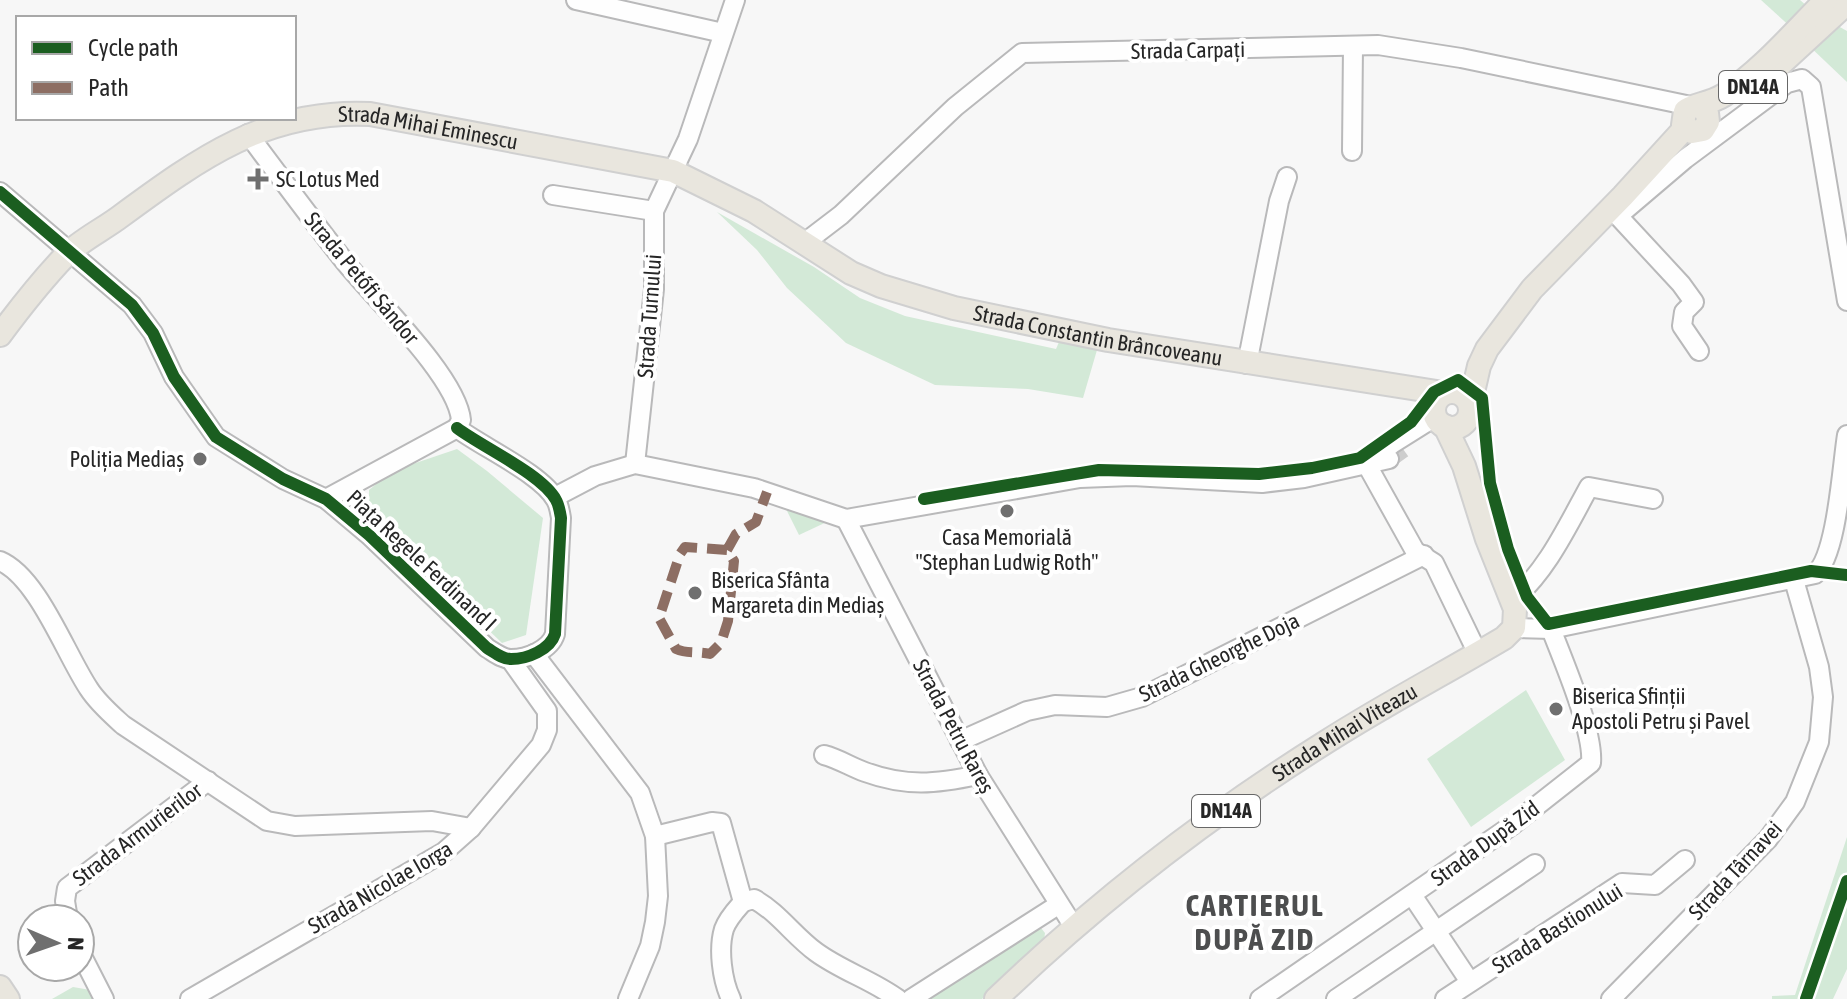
<svg xmlns="http://www.w3.org/2000/svg" width="1847" height="999" viewBox="0 0 1847 999" font-family="'Asap Condensed',sans-serif">
<rect width="100%" height="100%" fill="#f7f7f7"/>
<g fill="#d3e9d7">
<polygon points="1761,0 1800,0 1814,12 1795,31"/>
<polygon points="1829,21 1847,31 1847,82 1806,43"/>
<polygon points="717,212 814,267 860,298 905,316 1056,349 1059,342 1097,350 1083,398 1028,389 935,385 846,343 787,288 757,250"/>
<polygon points="457,449 487,471 543,518 526,635 502,643 369,515 369,490 392,471"/>
<polygon points="785,507 831,520 799,535"/>
<polygon points="1526,690 1565,760 1471,827 1427,759"/>
<polygon points="1847,837 1847,969 1833,999 1772,999 1772,996 1795,995"/>
<polygon points="1041,928 1045,933 1044,941 1039,948 982,999 928,999 1030,929"/>
<polygon points="73,987 96,991 101,999 52,999"/>
</g>
<g fill="none" stroke-linecap="round" stroke-linejoin="round">
<polyline stroke="#cdcdcd" stroke-width="18" stroke-dasharray="18 9" stroke-linecap="butt" points="1389,459 1403,449"/>
<defs>
<g id="minor">
<polyline points="576,0 723,33"/>
<path d="M248 134C280 177 312 220 345 262 374 298 457 377 461 420L457 428"/>
<polyline points="1352,151 1353,46"/>
<path d="M0 192 132 305 153 333 174 377 216 437 283 479 326 499 369 535 487 648C494 652 502 659 511 659 527 659 550 650 555 634L561 518C560 512 559 505 556 500 542 474 482 447 457 428"/>
<polyline points="553,195 654,211"/>
<polyline points="1609,210 1618,216 1681,284 1694,302 1684,312 1682,326 1699,351"/>
<polyline points="1618,216 1685,159 1787,83 1802,79 1811,87 1847,301"/>
<polyline points="803,244 841,215 955,107 1022,53 1378,45 1461,58 1691,106"/>
<polyline points="1247,364 1279,201 1287,177"/>
<polyline points="1372,461 1392,444 1435,417"/>
<polyline points="635,464 654,289 654,211 688,139 735,0"/>
<polyline points="1367,465 1415,551 1434,563 1478,654"/>
<polyline points="555,497 595,476 635,464 754,488 846,519 1080,478 1132,476 1262,483 1304,478 1389,459"/>
<polyline points="326,499 457,428"/>
<polyline points="846,519 978,775 1074,927"/>
<path d="M0 561C38 577 66 655 89 689 98 703 111 714 123 725L267 821 295 826 432 821 471 828"/>
<path d="M1511 601C1546 573 1568 525 1589 487L1653 499"/>
<path d="M1514 628 1551 629 1815 574C1837 556 1842 466 1847 435"/>
<polyline points="534,654 640,793 655,836 658,896 655,922 650,946 628,999"/>
<polyline points="960,741 1027,711 1055,705 1107,707 1142,697 1424,555"/>
<path d="M824 755C839 759 851 767 865 772 906 787 936 784 978 775"/>
<polyline points="655,836 712,822 721,823 743,902"/>
<polyline points="1412,895 1470,982"/>
<path d="M743 902 754 899C778 912 794 936 816 952 842 971 872 980 898 999"/>
<polyline points="68,919 65,901 67,888 208,781"/>
<polyline points="80,952 104,999"/>
<polyline points="190,999 444,852 471,828 541,745 547,730 547,711 510,659"/>
<path d="M731 999C722 980 718 949 724 929 728 918 736 910 743 902"/>
<polyline points="911,999 1058,905"/>
<path d="M1260 999 1511 826 1591 763C1594 732 1563 660 1551 629"/>
<polyline points="1336,999 1535,864"/>
<polyline points="1445,999 1622,883 1655,885 1685,860"/>
<polyline points="1611,999 1768,839 1795,802 1819,742 1823,697 1819,667 1794,580"/>
</g>
<g id="major">
<polyline points="1771,73 1847,3"/>
<path d="M1700 106 1707 113 1708 122 1703 130 1692 132 1683 125 1685 111C1694 104 1710 104 1724 95 1762 70 1794 32 1826 0"/>
<path id="s1" d="M0 335C20 308 43 279 66 255 81 240 104 229 121 216 200 158 267 109 370 114L673 171 754 211 851 273 881 286 954 308 1108 340 1443 393"/>
<circle cx="1452" cy="410" r="18"/>
<polyline points="1470,405 1479,366 1487,349 1532,289 1623,196 1685,128"/>
<polyline points="0,987 8,999"/>
<path id="s2" d="M996 999C1096 903 1208 816 1326 742 1384 705 1445 673 1504 638L1514 628 1515 609 1487 539 1464 466 1445 426"/>
</g>
</defs>
<use href="#minor" stroke="#b9b9ba" stroke-width="22"/>
<use href="#major" stroke="#d0d0d0" stroke-width="26"/>
<use href="#minor" stroke="#fefefe" stroke-width="18"/>
<use href="#major" stroke="#e9e6de" stroke-width="22"/>
<path stroke="#8d6e63" stroke-width="10" stroke-dasharray="20 10" stroke-linecap="butt" d="M727 550 685 547 680 554 659 618 676 649C687 654 697 651 710 654L721 643 728 621 734 561 727 550 736 534 756 522 767 492"/>
<defs>
<g id="cycleway">
<path d="M0 192 132 305 153 333 174 377 216 437 283 479 326 499 369 535 487 648C494 652 502 659 511 659 527 659 550 650 555 634L561 518C560 512 559 505 556 500 542 474 482 447 457 428"/>
<polyline points="924,499 1099,470 1259,474 1312,468 1360,458 1411,422 1434,392 1458,380 1482,398 1490,483 1508,549 1527,597 1548,624 1811,571 1847,575"/>
<polyline points="1806,999 1847,881"/>
</g>
</defs>
<use href="#cycleway" stroke="#fff" stroke-width="17"/>
<use href="#cycleway" stroke="#1b5e20" stroke-width="12"/>
</g>
<g fill="#6f6f6f" stroke="#fff" stroke-width="3">
<path d="M254 167h8v8h8v8h-8v8h-8v-8h-8v-8h8z"/>
<circle cx="200" cy="459" r="8"/>
<circle cx="1007" cy="511" r="8"/>
<circle cx="695" cy="593" r="8"/>
<circle cx="1556" cy="709" r="8"/>
</g>
<g text-anchor="middle" stroke-width="8" stroke-linejoin="round" paint-order="stroke">
<g fill="#fff" stroke="#676767" stroke-width="2">
<rect x="1719" y="71" width="68" height="32" rx="6"/>
<rect x="1192" y="795" width="68" height="32" rx="6"/>
</g>
<g font-size="20" font-weight="bold" fill="#262626">
<text x="1753" y="94">DN14A</text>
<text x="1226" y="818">DN14A</text>
</g>
<g font-size="22" fill="#262626" stroke="#fff">
<text transform="translate(1188 50) rotate(-1)" y="8">Strada Carpați</text>
<text dy="8" stroke="none"><textPath href="#s1" startOffset="506">Strada Mihai Eminescu</textPath></text>
<text transform="translate(362 278) rotate(50)" y="8">Strada Petőfi Sándor</text>
<text transform="translate(649 316) rotate(-86)" y="8">Strada Turnului</text>
<text dy="8" stroke="none"><textPath href="#s1" startOffset="1216">Strada Constantin Brâncoveanu</textPath></text>
<text transform="translate(422 560) rotate(43)" y="8">Piața Regele Ferdinand I</text>
<text transform="translate(1219 657) rotate(-26)" y="8">Strada Gheorghe Doja</text>
<text transform="translate(954 726) rotate(62)" y="8">Strada Petru Rareș</text>
<text dy="8" stroke="none"><textPath href="#s2" startOffset="440">Strada Mihai Viteazu</textPath></text>
<text transform="translate(137 834) rotate(-37)" y="8">Strada Armurierilor</text>
<text transform="translate(1485 843) rotate(-36)" y="8">Strada După Zid</text>
<text transform="translate(1735 870) rotate(-47)" y="8">Strada Târnavei</text>
<text transform="translate(380 887) rotate(-30)" y="8">Strada Nicolae Iorga</text>
<text transform="translate(1557 928) rotate(-32)" y="8">Strada Bastionului</text>
</g>
<g font-size="22" fill="#262626" stroke="#fff" text-anchor="start">
<text x="276" y="187">SC Lotus Med</text>
<text x="184" y="467" text-anchor="end">Poliția Mediaș</text>
<text x="1007" y="545" text-anchor="middle">Casa Memorială<tspan x="1007" dy="25">"Stephan Ludwig Roth"</tspan></text>
<text x="711" y="588">Biserica Sfânta<tspan x="711" dy="25">Margareta din Mediaș</tspan></text>
<text x="1572" y="704">Biserica Sfinții<tspan x="1572" dy="25">Apostoli Petru și Pavel</tspan></text>
</g>
<g font-size="30" font-weight="bold" letter-spacing="2" fill="#4d4e4f" stroke="#fff">
<text x="1255" y="916">CARTIERUL<tspan x="1255" dy="34">DUPĂ ZID</tspan></text>
</g>
</g>
<rect x="16" y="16" width="280" height="104" fill="#ffffff" stroke="#a8a8a8" stroke-width="2"/>
<rect x="32" y="42" width="40" height="12" fill="#1b5e20" stroke="#a8a8a8" stroke-width="2"/>
<text x="88" y="56" font-size="24" fill="#262626">Cycle path</text>
<rect x="32" y="82" width="40" height="12" fill="#8d6e63" stroke="#a8a8a8" stroke-width="2"/>
<text x="88" y="96" font-size="24" fill="#262626">Path</text>
<g transform="translate(56 943) rotate(92)"><circle r="38" fill="#ffffff" stroke="#a8a8a8" stroke-width="2"/>
<path d="M0-6L14 30L0 20L-14 30Z" fill="#6f6f6f"/>
<text y="-12" font-size="22" font-weight="bold" text-anchor="middle" fill="#262626">N</text>
</g>
</svg>
